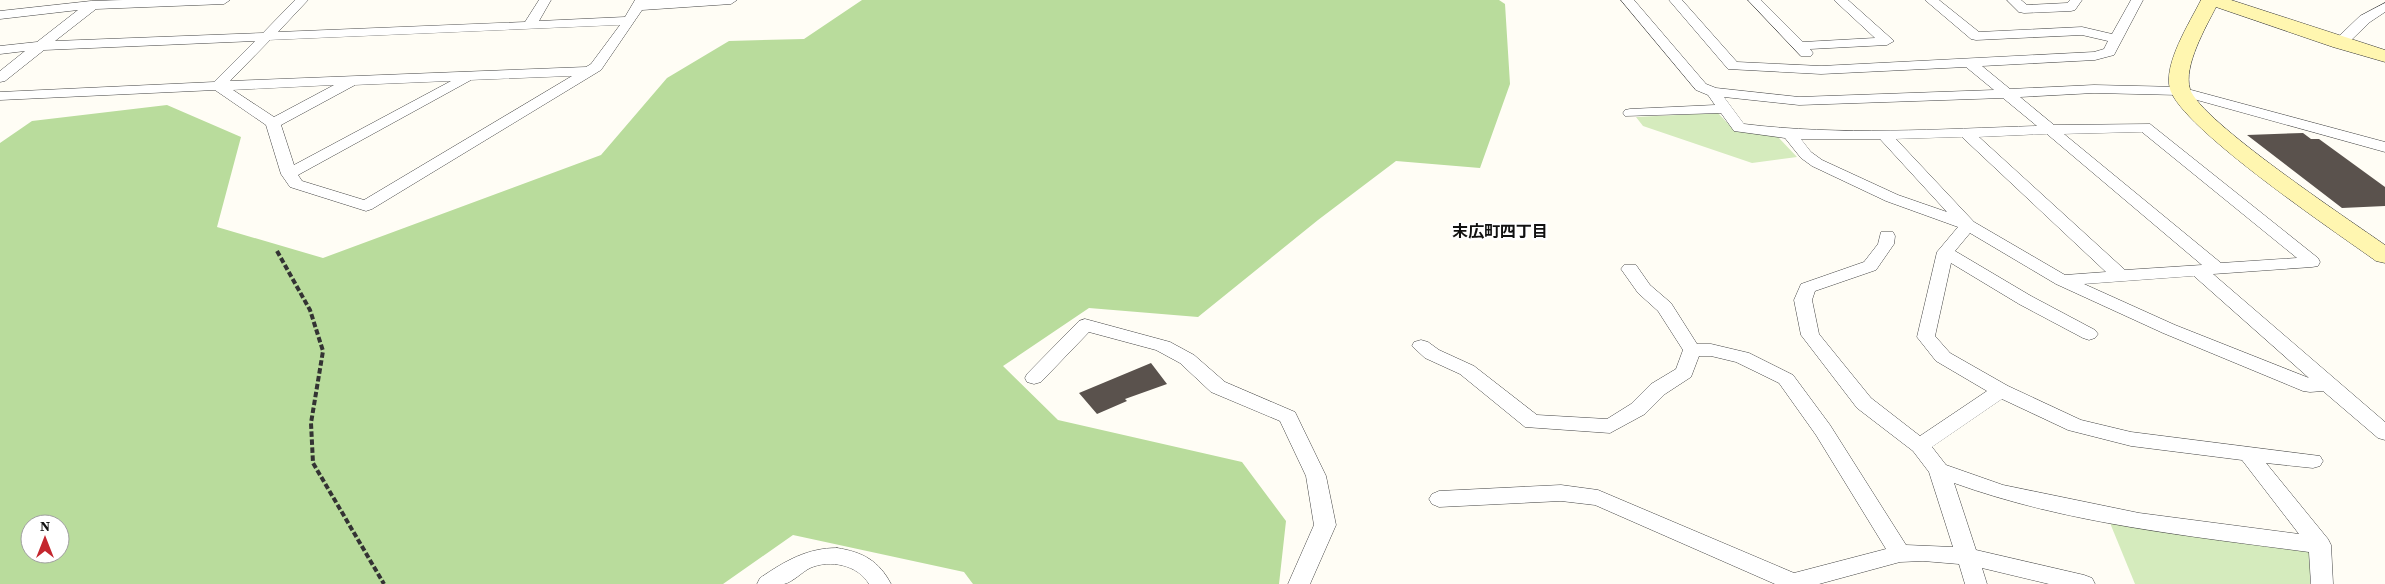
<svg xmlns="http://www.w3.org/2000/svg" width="2385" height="584" viewBox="0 0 2385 584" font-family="'Source Serif 4','Noto Sans JP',serif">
<rect width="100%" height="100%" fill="#fffdf5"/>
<g fill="#d5ebbd">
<polygon points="1718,113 1734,130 1777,136 1797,157 1752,163 1643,126 1636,117"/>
<polygon points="2110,523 2311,550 2310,584 2135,584"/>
</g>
<path fill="#b9dc9c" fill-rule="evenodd" d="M862 0H1499L1505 4 1510 84 1480 168 1396 161 1318 220 1198 317 1089 308 1003 366 1058 420 1242 462 1286 521 1279 584H973L964 572 793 535 723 584H0V143L32 121 167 105 241 137 217 227 323 258 601 155 667 78 729 41 804 39ZM30 524H60V554H30Z"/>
<g fill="#5a524d">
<polygon points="2303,133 2311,139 2319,139 2385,187 2385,206 2342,208 2247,135"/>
<polygon points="1151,363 1167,384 1125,399 1127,401 1097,414 1079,393"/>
</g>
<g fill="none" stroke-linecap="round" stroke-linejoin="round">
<defs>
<g id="street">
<path d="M123 0H230L224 4 96 9 55 41 263 33 295 0H308L278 32 525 22 539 0H551L539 21 625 17 635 0H737L731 4 642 10 601 70 372 209 366 211 290 187 281 174 266 125 215 90 0 100V92L214 82 255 41 44 50 5 81 0 82V71L25 51 0 54V46L37 42 78 10 0 19V11L91 1ZM620 25 591 64 586 67 230 81 270 40ZM572 76 364 200 302 181 298 175 471 80ZM451 81 294 165 281 125 355 85ZM334 85 274 117 233 90Z"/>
<path d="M1621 0H1634L1706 84 1716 88 1799 97 1994 90 1966 67 1821 74 1728 69 1669 0H1682L1737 62 1821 66 2094 52 2104 49 2108 41 2082 35 1976 40 1971 39 1925 0H1939L1979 32 2082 27 2112 34 2131 0H2143L2114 55 2095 60 1982 66 2010 89 2094 85 2180 87 2385 142V152L2179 95 2094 93 2020 97 2054 125 2150 124 2318 258 2320 262 2318 266 2312 267 2213 274 2385 422V440L2378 438 2323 391 2310 392 2303 391 2163 333 2056 284 1970 233 1955 251 2031 296 2095 330 2098 334 2095 338 2089 340 2083 338 2019 304 1951 263 1935 336 1950 353 2008 386 2081 420 2131 432 2320 456 2323 461 2320 466 2313 468 2266 463 2328 539 2331 545 2333 584H2311L2309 552C2190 536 2068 524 1954 483L1976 550 2084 575 2092 578 2095 584H2049L1982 568 1987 584H1965L1959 564 1923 561 1900 562 1819 584H1775L1595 505 1561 501 1439 507 1432 504 1429 499 1432 494 1439 491 1561 485 1598 490 1794 573 1886 549 1816 435 1779 383 1736 362 1711 356H1699L1691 377 1665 394 1645 414 1610 433 1525 427 1460 374 1425 358 1412 346 1414 342 1421 340 1428 342 1439 350 1474 366 1537 415 1607 419 1631 404 1651 384 1676 369 1683 350 1658 311 1638 293 1621 269 1624 265H1636L1650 285 1671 303 1697 344H1711L1749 353 1793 375 1830 425 1906 545 1953 547 1929 472 1913 451 1857 408 1801 335 1794 300 1801 284 1864 262 1878 244 1881 232H1893L1895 236 1894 244 1876 270 1815 291 1812 300 1819 334 1871 398 1920 436 1987 391 1936 361 1917 337 1937 252 1958 227 1886 201 1812 166 1801 158 1785 138 1734 131 1721 113 1625 116 1623 113 1625 110 1630 109 1715 105 1708 95 1696 90ZM1724 97 1799 105 2003 98 2037 126C1939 129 1841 136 1744 124ZM2142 132 2297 258 2221 263 2064 134ZM2047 134 2202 265 2125 270 1979 137ZM1962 137 2106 272 2065 275 1974 222 1896 139ZM1801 139H1880L1947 212 1898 195 1822 160 1811 152ZM2194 276 2309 378 2175 325 2084 284ZM2002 399 2068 430 2131 446 2242 460 2299 534 2139 513 2003 485 1946 465 1932 447Z"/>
<polygon points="1748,0 1761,0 1803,42 1875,38 1834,0 1848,0 1894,41 1887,45 1810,49 1813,53 1811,56 1801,56"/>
<polygon points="2007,0 2021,0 2027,5 2067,3 2070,0 2082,0 2075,10 2071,11 2024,13 2019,12"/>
<polygon points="2385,3 2385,12 2370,22 2345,46 2335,46 2333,43 2335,40 2360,16"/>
<polygon points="1085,319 1170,342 1194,355 1225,382 1295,412 1326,476 1336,525 1310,584 1288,584 1314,525 1306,476 1280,421 1211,392 1180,363 1156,350 1089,332 1041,382 1034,384 1027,382 1025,378 1027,374 1079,321"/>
<path d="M837 548C863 552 879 561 891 584H869C858 565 830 559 810 568 802 572 793 582 784 584 776 584 765 584 757 584L760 578C785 561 807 548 837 548Z"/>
</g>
<path id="secondary" d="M2201 0H2231L2385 50V62L2333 47 2216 7C2206 27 2183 66 2190 89 2200 121 2351 221 2385 245V263L2376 261C2337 233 2181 128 2170 89 2163 64 2190 22 2201 0Z"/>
</defs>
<use href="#street" stroke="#444" stroke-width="1"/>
<use href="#secondary" stroke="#333" stroke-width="1"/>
<polyline stroke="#333" stroke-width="4" stroke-dasharray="5.5 2.5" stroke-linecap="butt" points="277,251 310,310 323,351 311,423 313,463 384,584"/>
<use href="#street" fill="#fff" fill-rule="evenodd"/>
<use href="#secondary" fill="#fff6b0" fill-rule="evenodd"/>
</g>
<g text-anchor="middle" stroke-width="5" stroke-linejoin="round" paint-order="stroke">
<g font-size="16" font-weight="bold" fill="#111" stroke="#fff">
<text x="1500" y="237">末広町四丁目</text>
</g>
</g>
<g transform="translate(45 539)"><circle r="24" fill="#ffffff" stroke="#a0a0a0"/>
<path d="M0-4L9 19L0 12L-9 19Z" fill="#c4262e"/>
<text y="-8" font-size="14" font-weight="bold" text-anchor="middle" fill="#111111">N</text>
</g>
</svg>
